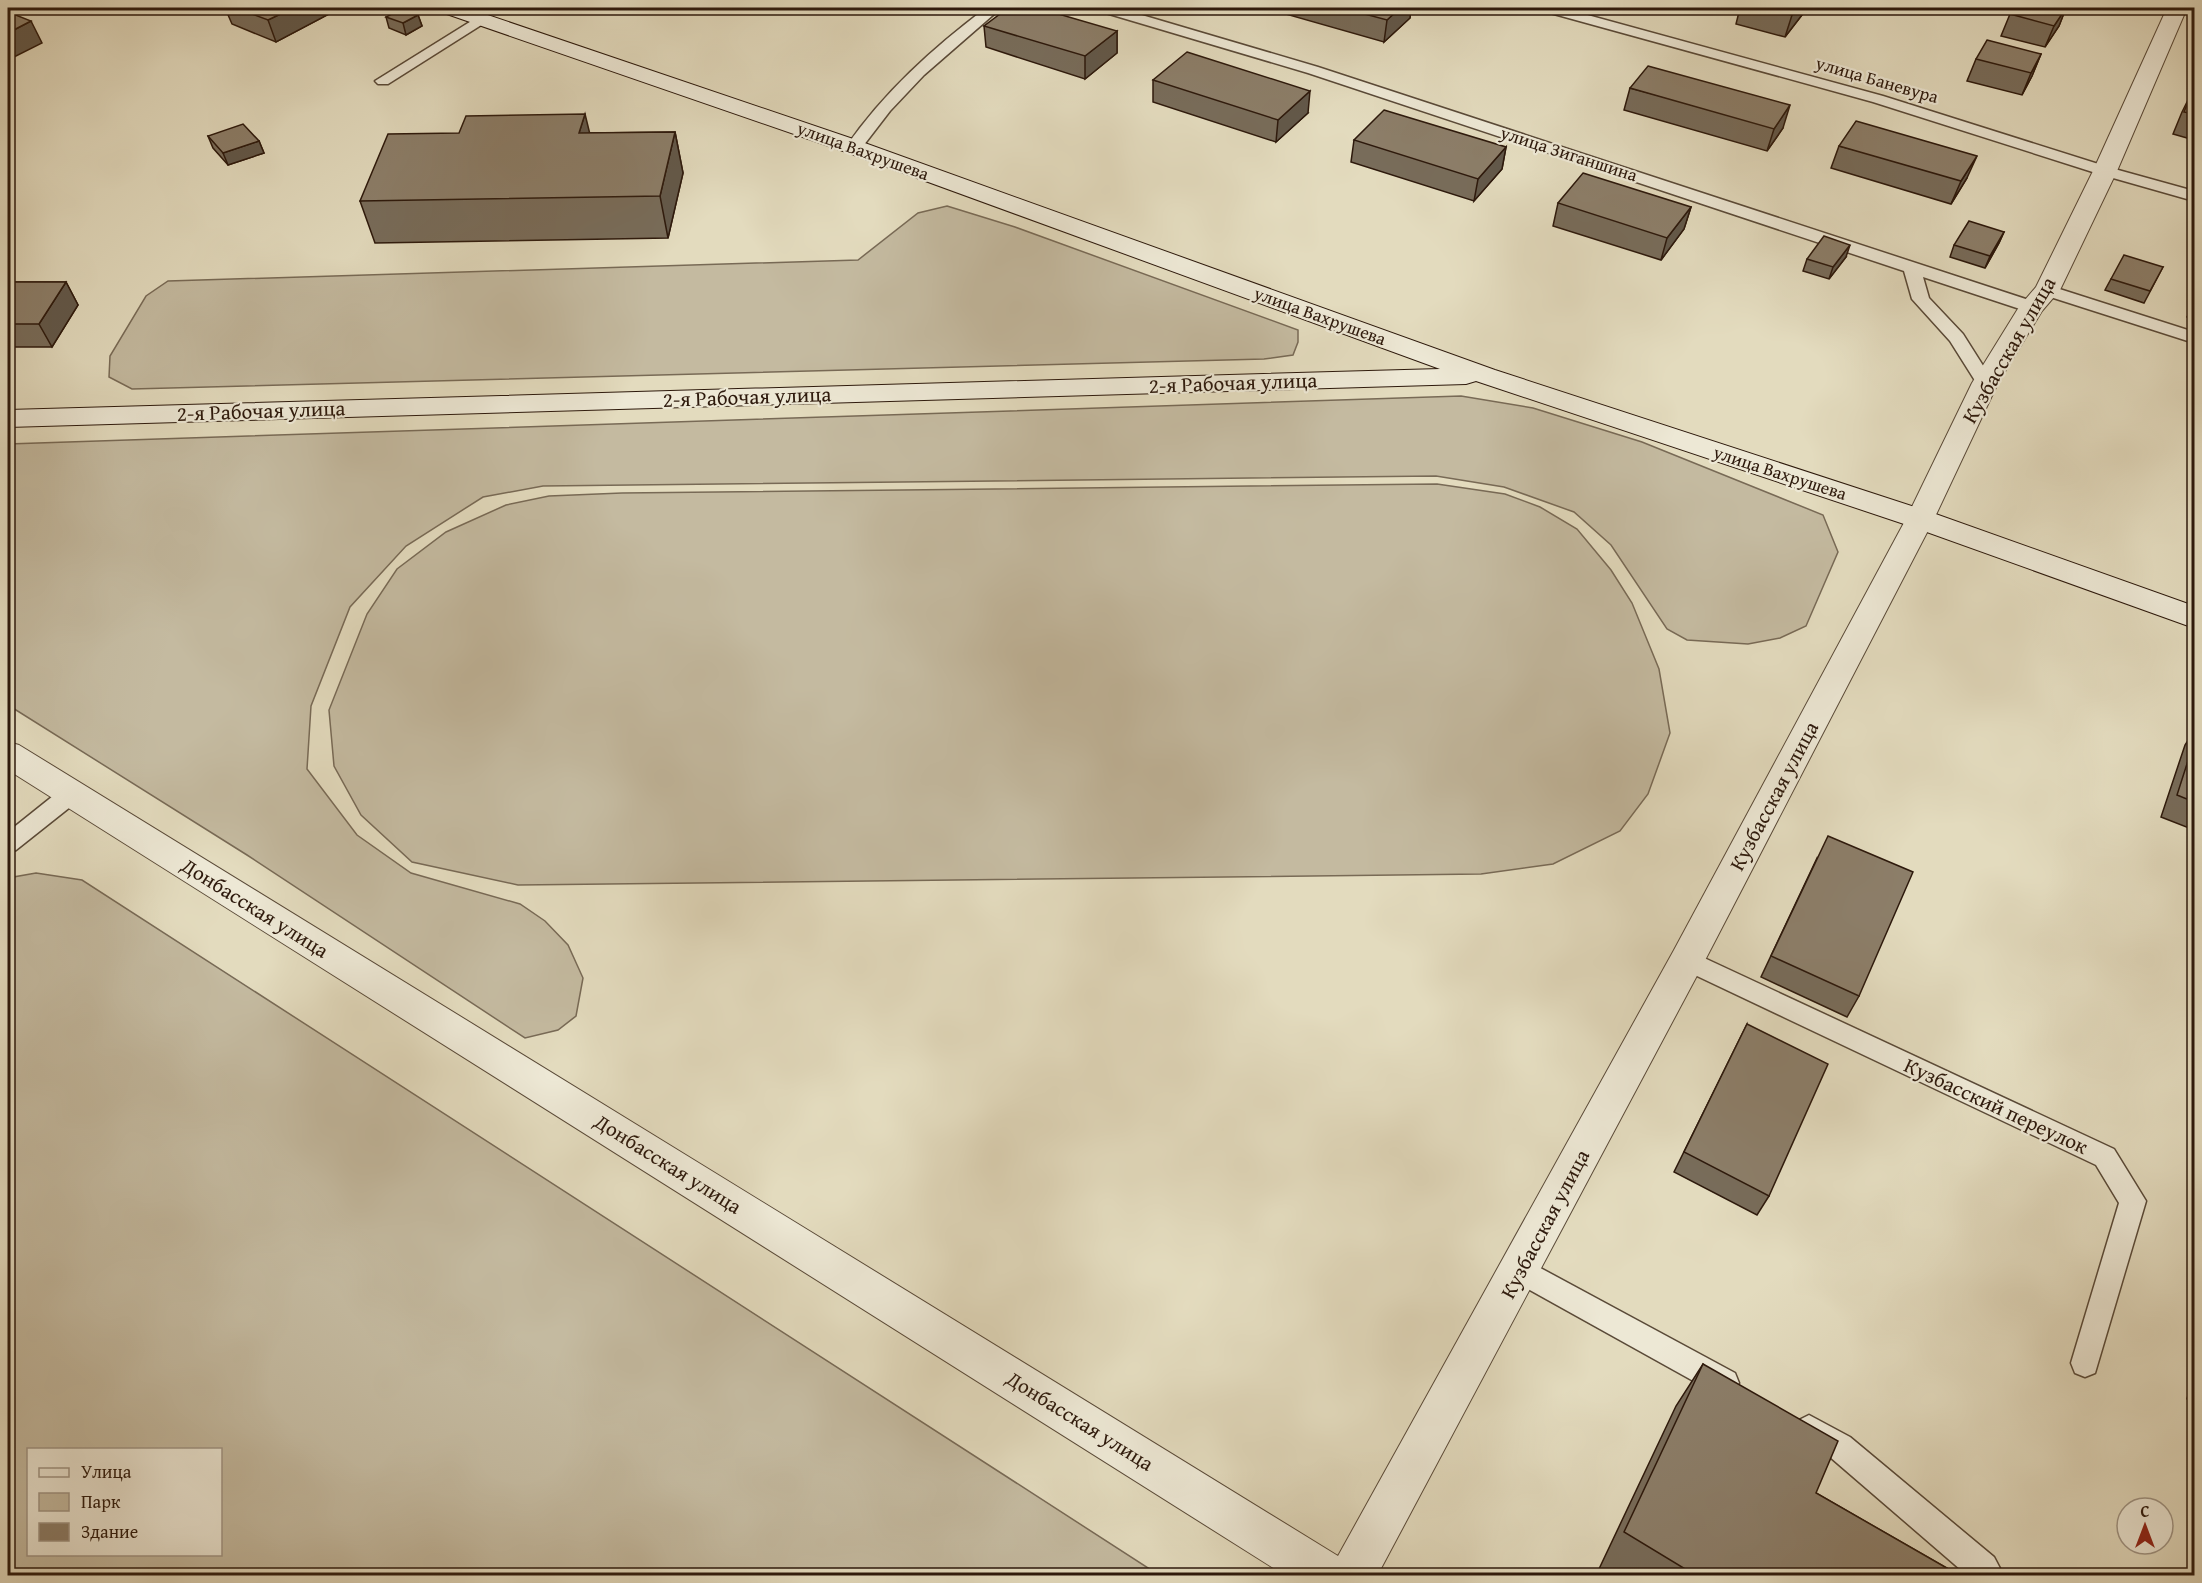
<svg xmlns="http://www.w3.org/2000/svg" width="2202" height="1583" viewBox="0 0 2202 1583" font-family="'Gentium Book Plus',serif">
<rect width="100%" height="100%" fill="#e3dbbe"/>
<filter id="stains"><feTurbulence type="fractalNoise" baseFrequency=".00333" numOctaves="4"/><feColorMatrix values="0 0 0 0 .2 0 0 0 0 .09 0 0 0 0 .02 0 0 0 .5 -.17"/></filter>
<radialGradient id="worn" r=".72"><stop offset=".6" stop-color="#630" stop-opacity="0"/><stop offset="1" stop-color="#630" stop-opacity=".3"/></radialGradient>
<g fill="#c4baa0" stroke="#786a56" stroke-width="1.5" fill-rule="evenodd">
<polygon points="947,206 1015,227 1298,330 1298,342 1293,355 1264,359 132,389 109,377 110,356 146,296 168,281 858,260 918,213"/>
<polygon points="1461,396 1533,408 1642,442 1823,515 1838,552 1806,626 1780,638 1748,644 1687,640 1667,629 1611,545 1574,512 1504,487 1436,476 543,486 483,497 406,546 350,607 311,706 307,769 357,835 411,873 520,904 545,921 568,945 583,978 576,1016 558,1030 525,1038 247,855 8,705 8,444"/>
<polygon points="1437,484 1505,494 1540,507 1577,529 1611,570 1632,603 1659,669 1670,733 1648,794 1620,831 1553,864 1481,874 518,885 412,862 361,815 334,766 329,710 367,614 397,569 446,532 506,505 549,496 622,493"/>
<path d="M36 873 82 880 1159 1575H8V878ZM28 1450H220V1554H28Z"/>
</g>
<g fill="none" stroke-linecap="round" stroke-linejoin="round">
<defs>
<g id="lane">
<path d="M986 8H1001L924 75 890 111 860 150H848L846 147C884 92 933 48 986 8Z"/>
<polygon points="1097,8 1118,8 1318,67 2038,303 2041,307 2038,311 2026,311 1923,277 1929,298 1963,334 1994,383 1991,387 1979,387 1950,341 1912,299 1904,271 1308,73 1099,11"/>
<polygon points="1541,8 1562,8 1883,96 2111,168 2194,191 2194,201 2099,174 1873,102 1543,11"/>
<polygon points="481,15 486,16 488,19 486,22 388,84 378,84 375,81"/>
<polygon points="2047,285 2194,332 2194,343 2041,294 2038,290 2041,286"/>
<polygon points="71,785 79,788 82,794 79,800 16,850 8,853 8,832 63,788"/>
<polygon points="1687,950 2114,1149 2146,1201 2095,1373 2085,1377 2075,1373 2071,1363 2119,1203 2096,1165 1678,967 1675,960 1678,953"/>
<polygon points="1520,1257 1735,1373 1739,1383 1735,1393 1725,1397 1715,1393 1510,1279 1506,1270 1510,1261"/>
<polygon points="1809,1415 1850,1437 1994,1557 2004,1576 1968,1576 1830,1457 1799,1440 1794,1430 1799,1420"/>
</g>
<polygon id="street" points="2167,8 2187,8 2117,171 2060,290 2042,311 1998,383 1934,519 1700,970 1377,1576 1286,1576 8,770 8,742 19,745 1338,1556 1674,950 1906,519 1972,383 2019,307 2036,287 2093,171"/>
<polygon id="secondary" points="438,8 467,8 862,142 1495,370 1930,512 2194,606 2194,628 1910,526 1476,381 1466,384 8,427 8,410 1440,369 846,152 441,12"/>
</defs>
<use href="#lane" stroke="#5a4a38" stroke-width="3"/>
<use href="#street" stroke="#5a4a38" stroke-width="2"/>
<use href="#secondary" stroke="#2d190c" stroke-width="2"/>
<use href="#lane" fill="#ede8d5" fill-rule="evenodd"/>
<use href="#street" fill="#ede8d5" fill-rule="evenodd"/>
<use href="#secondary" fill="#ede8d5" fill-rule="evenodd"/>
</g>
<g fill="#786c5a" stroke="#2d190c" stroke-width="1.5">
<polygon points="225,8 329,8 331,13 276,42 232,24"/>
<polygon points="1265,8 1411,8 1410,18 1384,42"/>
<polygon points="1740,8 1807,8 1805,11 1785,37 1736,24"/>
<polygon points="2014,8 2066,8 2059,26 2045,47 2001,36 2010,14"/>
<polygon points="418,15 422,26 406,35 389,28 386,17"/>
<polygon points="984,26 1117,31 1117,53 1085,79 986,47"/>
<polygon points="2041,54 2032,76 2022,95 1967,81 1976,59"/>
<polygon points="1153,80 1308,113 1276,142 1153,102"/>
<polygon points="1630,88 1783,128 1767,151 1624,110"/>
<polygon points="2193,90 2194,90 2194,140 2173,134 2182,112"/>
<polygon points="675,132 683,173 668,238 375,243 360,201 590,133"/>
<polygon points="208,136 259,141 264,153 228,165 213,148"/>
<polygon points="1354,140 1506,147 1502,169 1474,201 1351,162"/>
<polygon points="1839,146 1967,178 1951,204 1831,168"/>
<polygon points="1558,203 1691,207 1684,229 1661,260 1553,226"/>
<polygon points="2004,232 1999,243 1985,268 1950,257 1954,245"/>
<polygon points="1846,257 1829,279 1803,271 1807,259"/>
<polygon points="2163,267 2144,303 2105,290 2111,279"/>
<polygon points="8,282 66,282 78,305 52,347 8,347"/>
<polygon points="2194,304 2194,320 2187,317"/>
<polygon points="2194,731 2194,830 2161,817 2185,745"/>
<polygon points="1817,858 1859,996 1847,1017 1761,977"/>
<polygon points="1747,1024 1769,1196 1757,1215 1674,1172"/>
<polygon points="1703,1364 1816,1493 1959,1575 1610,1575 1599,1569 1676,1406"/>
<polygon points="2194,1372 2194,1403 2187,1399"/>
</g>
<g fill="#62584a" stroke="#2d190c" stroke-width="1.5">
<polygon points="293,8 329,8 331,13 276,42 268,20"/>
<polygon points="1400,8 1411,8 1410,18 1384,42 1387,20"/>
<polygon points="1798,8 1807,8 1805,11 1785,37 1792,15"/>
<polygon points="2066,8 2059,26 2045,47 2054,26"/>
<polygon points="418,15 422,26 406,35 403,23"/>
<polygon points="31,21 42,43 8,60 8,33"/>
<polygon points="1117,31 1117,53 1085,79 1085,56"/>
<polygon points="2041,54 2032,76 2022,95 2031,73"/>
<polygon points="1310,91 1308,113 1276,142 1278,120"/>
<polygon points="1790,105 1783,128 1767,151 1774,129"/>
<polygon points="585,114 595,155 579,133"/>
<polygon points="675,132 683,173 668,238 660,196"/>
<polygon points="259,141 264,153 228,165 223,153"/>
<polygon points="1506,147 1502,169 1474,201 1478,179"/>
<polygon points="1977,156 1967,178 1951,204 1961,181"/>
<polygon points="1691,207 1684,229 1661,260 1667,238"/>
<polygon points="2004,232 1999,243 1985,268 1990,256"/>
<polygon points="1850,245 1846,257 1829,279 1833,267"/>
<polygon points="66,282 78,305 52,347 39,324"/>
</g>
<g fill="#8c7e69" stroke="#2d190c" stroke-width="1.5">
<polygon points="236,8 293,8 268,20"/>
<polygon points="1008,8 1038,8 1117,31 1085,56 984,26"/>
<polygon points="1342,8 1400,8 1387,20"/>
<polygon points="1763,8 1798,8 1792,15"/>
<polygon points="2014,8 2066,8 2054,26 2010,14"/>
<polygon points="401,9 418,15 403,23 386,17"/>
<polygon points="8,12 31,21 8,33"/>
<polygon points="1987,40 2041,54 2031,73 1976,59"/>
<polygon points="1187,52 1310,91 1278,120 1153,80"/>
<polygon points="1648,66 1790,105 1774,129 1630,88"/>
<polygon points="2193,90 2194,90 2194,114 2184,112"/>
<polygon points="1384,110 1506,147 1478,179 1354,140"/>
<polygon points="585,114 579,133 675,132 660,196 360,201 388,134 459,133 466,116"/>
<polygon points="1856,121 1977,156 1961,181 1839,146"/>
<polygon points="243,124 259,141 223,153 208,136"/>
<polygon points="1583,173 1691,207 1667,238 1558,203"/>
<polygon points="1969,221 2004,232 1990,256 1954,245"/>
<polygon points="1824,236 1850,245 1833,267 1807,259"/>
<polygon points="2124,255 2163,267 2150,291 2111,279"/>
<polygon points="8,282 66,282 39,324 8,324"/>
<polygon points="2194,742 2194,802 2177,795"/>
<polygon points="1828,836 1913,872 1859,996 1771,956"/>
<polygon points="1747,1024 1828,1064 1769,1196 1684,1152"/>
<polygon points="1703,1364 1838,1441 1816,1493 1959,1575 1695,1575 1624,1532"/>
</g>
<g text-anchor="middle" stroke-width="4.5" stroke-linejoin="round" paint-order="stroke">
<g font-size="18" fill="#2d190c" stroke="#ede8d5">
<text transform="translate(1877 80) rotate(16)" y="6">улица Баневура</text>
<text transform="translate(863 151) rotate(20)" y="6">улица Вахрушева</text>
<text transform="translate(1569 154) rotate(18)" y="6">улица Зиганшина</text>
<text transform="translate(1320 316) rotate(20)" y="6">улица Вахрушева</text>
<text transform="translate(1780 473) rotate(18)" y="6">улица Вахрушева</text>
</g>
<g font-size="21" fill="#2d190c" stroke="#ede8d5">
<text transform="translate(2009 350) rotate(-60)" y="7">Кузбасская улица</text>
<text transform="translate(1233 383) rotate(-2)" y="7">2-я Рабочая улица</text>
<text transform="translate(747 397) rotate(-2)" y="7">2-я Рабочая улица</text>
<text transform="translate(261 411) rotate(-2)" y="7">2-я Рабочая улица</text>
<text transform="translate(1774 796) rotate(-62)" y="7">Кузбасская улица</text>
<text transform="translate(255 908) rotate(32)" y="7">Донбасская улица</text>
<text transform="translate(1996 1106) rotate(25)" y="7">Кузбасский переулок</text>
<text transform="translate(668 1164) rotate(32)" y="7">Донбасская улица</text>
<text transform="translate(1545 1224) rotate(-62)" y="7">Кузбасская улица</text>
<text transform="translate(1080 1421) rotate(32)" y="7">Донбасская улица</text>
</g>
</g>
<rect width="2202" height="1583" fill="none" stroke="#e3dbbe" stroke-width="30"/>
<rect x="9" y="9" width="2184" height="1565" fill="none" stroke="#2d190c" stroke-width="3"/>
<rect x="15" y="15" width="2172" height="1553" fill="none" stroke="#2d190c" stroke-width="1.5"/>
<rect x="27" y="1448" width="195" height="108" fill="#ede8d5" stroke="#a09585" stroke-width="1.5"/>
<rect x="39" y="1468" width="30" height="9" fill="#ede8d5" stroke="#a09585" stroke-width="1.5"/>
<text x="81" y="1478" font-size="18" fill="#2d190c">Улица</text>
<rect x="39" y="1493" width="30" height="18" fill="#c4baa0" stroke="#a09585" stroke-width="1.5"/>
<text x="81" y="1508" font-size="18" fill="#2d190c">Парк</text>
<rect x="39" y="1523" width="30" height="18" fill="#8c7e69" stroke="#a09585" stroke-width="1.5"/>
<text x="81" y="1538" font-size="18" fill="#2d190c">Здание</text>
<g transform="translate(2145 1526)"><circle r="28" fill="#ede8d5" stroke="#a09585" stroke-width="1.5"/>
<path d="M0-4.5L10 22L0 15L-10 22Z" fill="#8f2418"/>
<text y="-9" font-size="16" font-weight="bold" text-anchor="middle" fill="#2d190c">С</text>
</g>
<rect width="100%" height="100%" filter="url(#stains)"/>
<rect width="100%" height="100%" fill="url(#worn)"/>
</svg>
